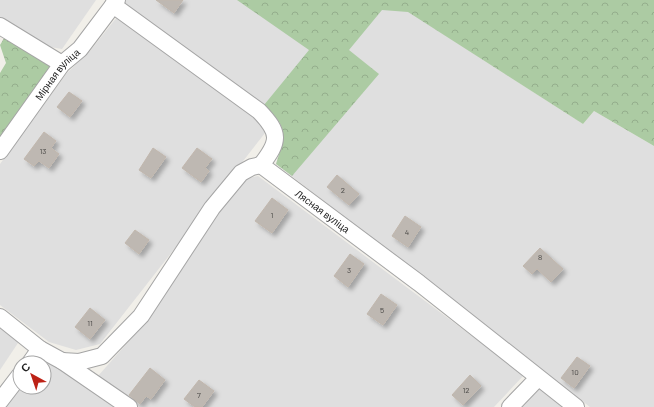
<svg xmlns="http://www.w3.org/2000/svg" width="654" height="407" viewBox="0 0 654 407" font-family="Barlow,sans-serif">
<defs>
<pattern id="forest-crowns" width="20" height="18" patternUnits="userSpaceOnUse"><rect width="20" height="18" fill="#accba3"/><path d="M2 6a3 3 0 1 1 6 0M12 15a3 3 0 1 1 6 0" fill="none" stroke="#94ae8c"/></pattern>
<filter id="shadow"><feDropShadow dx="3.5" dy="3.5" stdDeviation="2" flood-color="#0004"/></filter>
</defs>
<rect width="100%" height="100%" fill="#f1efe9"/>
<g fill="#dfdfdf">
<polygon points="0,0 96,0 62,49 39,45 0,19"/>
<polygon points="126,0 412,0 409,12 583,124 594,111 654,146 654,407 590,407 276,164 284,137 279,120 264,105 123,4"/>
<polygon points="117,17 255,114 265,133 100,344 76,350 49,342 0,305 0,164 67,73 90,51"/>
<polygon points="258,176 524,375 494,407 139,407 98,376 146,322 203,232 243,179"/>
<polygon points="0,325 20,340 0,370"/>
<polygon points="48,359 116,407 5,407 20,387 44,387 43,363"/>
<polygon points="538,388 562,407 520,407"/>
</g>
<g fill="url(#forest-crowns)">
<path d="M237 0H654V146L594 111 583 124 408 12 382 10 349 50 379 74 292 176 276 164C286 133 288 128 264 105L309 50Z"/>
<polygon points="6,35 54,66 0,140 0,73 6,63 0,45"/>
</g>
<g fill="#beb8b2" stroke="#c1b7ad" filter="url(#shadow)">
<polygon points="156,0 183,0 174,13"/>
<polygon points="69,92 82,101 70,117 57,107"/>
<polygon points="44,132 56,141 51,148 59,154 49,168 39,161 34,166 24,159"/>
<polygon points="153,148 166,157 151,178 139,170"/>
<polygon points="197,148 212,159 205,168 209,171 201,182 182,168"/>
<polygon points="337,175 359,194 349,205 327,187"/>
<polygon points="272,198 288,210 272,233 255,221"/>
<polygon points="405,216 421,227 408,247 392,236"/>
<polygon points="135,230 149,240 139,254 125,243"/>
<polygon points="540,248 563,269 551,282 537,269 532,274 523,266"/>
<polygon points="350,254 364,264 348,287 334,276"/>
<polygon points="381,294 397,305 383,325 367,314"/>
<polygon points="90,308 105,320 90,339 75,327"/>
<polygon points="577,357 590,366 574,388 561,378"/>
<polygon points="150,368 165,380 151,399 146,396 140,404 129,395"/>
<polygon points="470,375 481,386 463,405 452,395"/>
<polygon points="199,380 214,391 202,407 195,407 184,399"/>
</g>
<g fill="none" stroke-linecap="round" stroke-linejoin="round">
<defs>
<g id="minor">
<path d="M113 5 259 111C280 133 280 141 261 165"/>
<polyline points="0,26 62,64"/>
<path id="s1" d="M0 151 62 64 80 49 117 0"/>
<path id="s2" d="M261 165 419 283 576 407"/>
<polyline points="0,317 40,349 62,361 129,407"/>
<polyline points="62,361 79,362 102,356 141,316 212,208 241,173 252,167 261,165"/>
<polyline points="30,363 40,349"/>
<polyline points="0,401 20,375"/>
<polyline points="510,407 538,378"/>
</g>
</defs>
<use href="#minor" stroke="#a5a5a5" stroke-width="18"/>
<use href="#minor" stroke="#fff" stroke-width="16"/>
</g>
<g text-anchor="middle" stroke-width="3.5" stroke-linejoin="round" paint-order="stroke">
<g font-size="8" fill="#484745">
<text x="43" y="154">13</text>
<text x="343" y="193">2</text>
<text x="272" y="218">1</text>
<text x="407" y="235">4</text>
<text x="540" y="260">8</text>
<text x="349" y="273">3</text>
<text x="382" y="313">5</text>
<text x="90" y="326">11</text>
<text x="575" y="375">10</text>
<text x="466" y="393">12</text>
<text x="199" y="398">7</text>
</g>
<g font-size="10" fill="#212121" stroke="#fff">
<text dy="4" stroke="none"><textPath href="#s1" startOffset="96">Мірная вуліца</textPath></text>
<text dy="4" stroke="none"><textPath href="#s2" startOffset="77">Лясная вуліца</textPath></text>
</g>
</g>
<g transform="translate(32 375) rotate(320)"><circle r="19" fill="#ffffff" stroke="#a6a6a6"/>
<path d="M0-3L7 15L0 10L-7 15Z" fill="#bd2216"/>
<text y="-6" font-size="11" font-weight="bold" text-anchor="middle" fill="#212121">С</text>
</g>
</svg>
